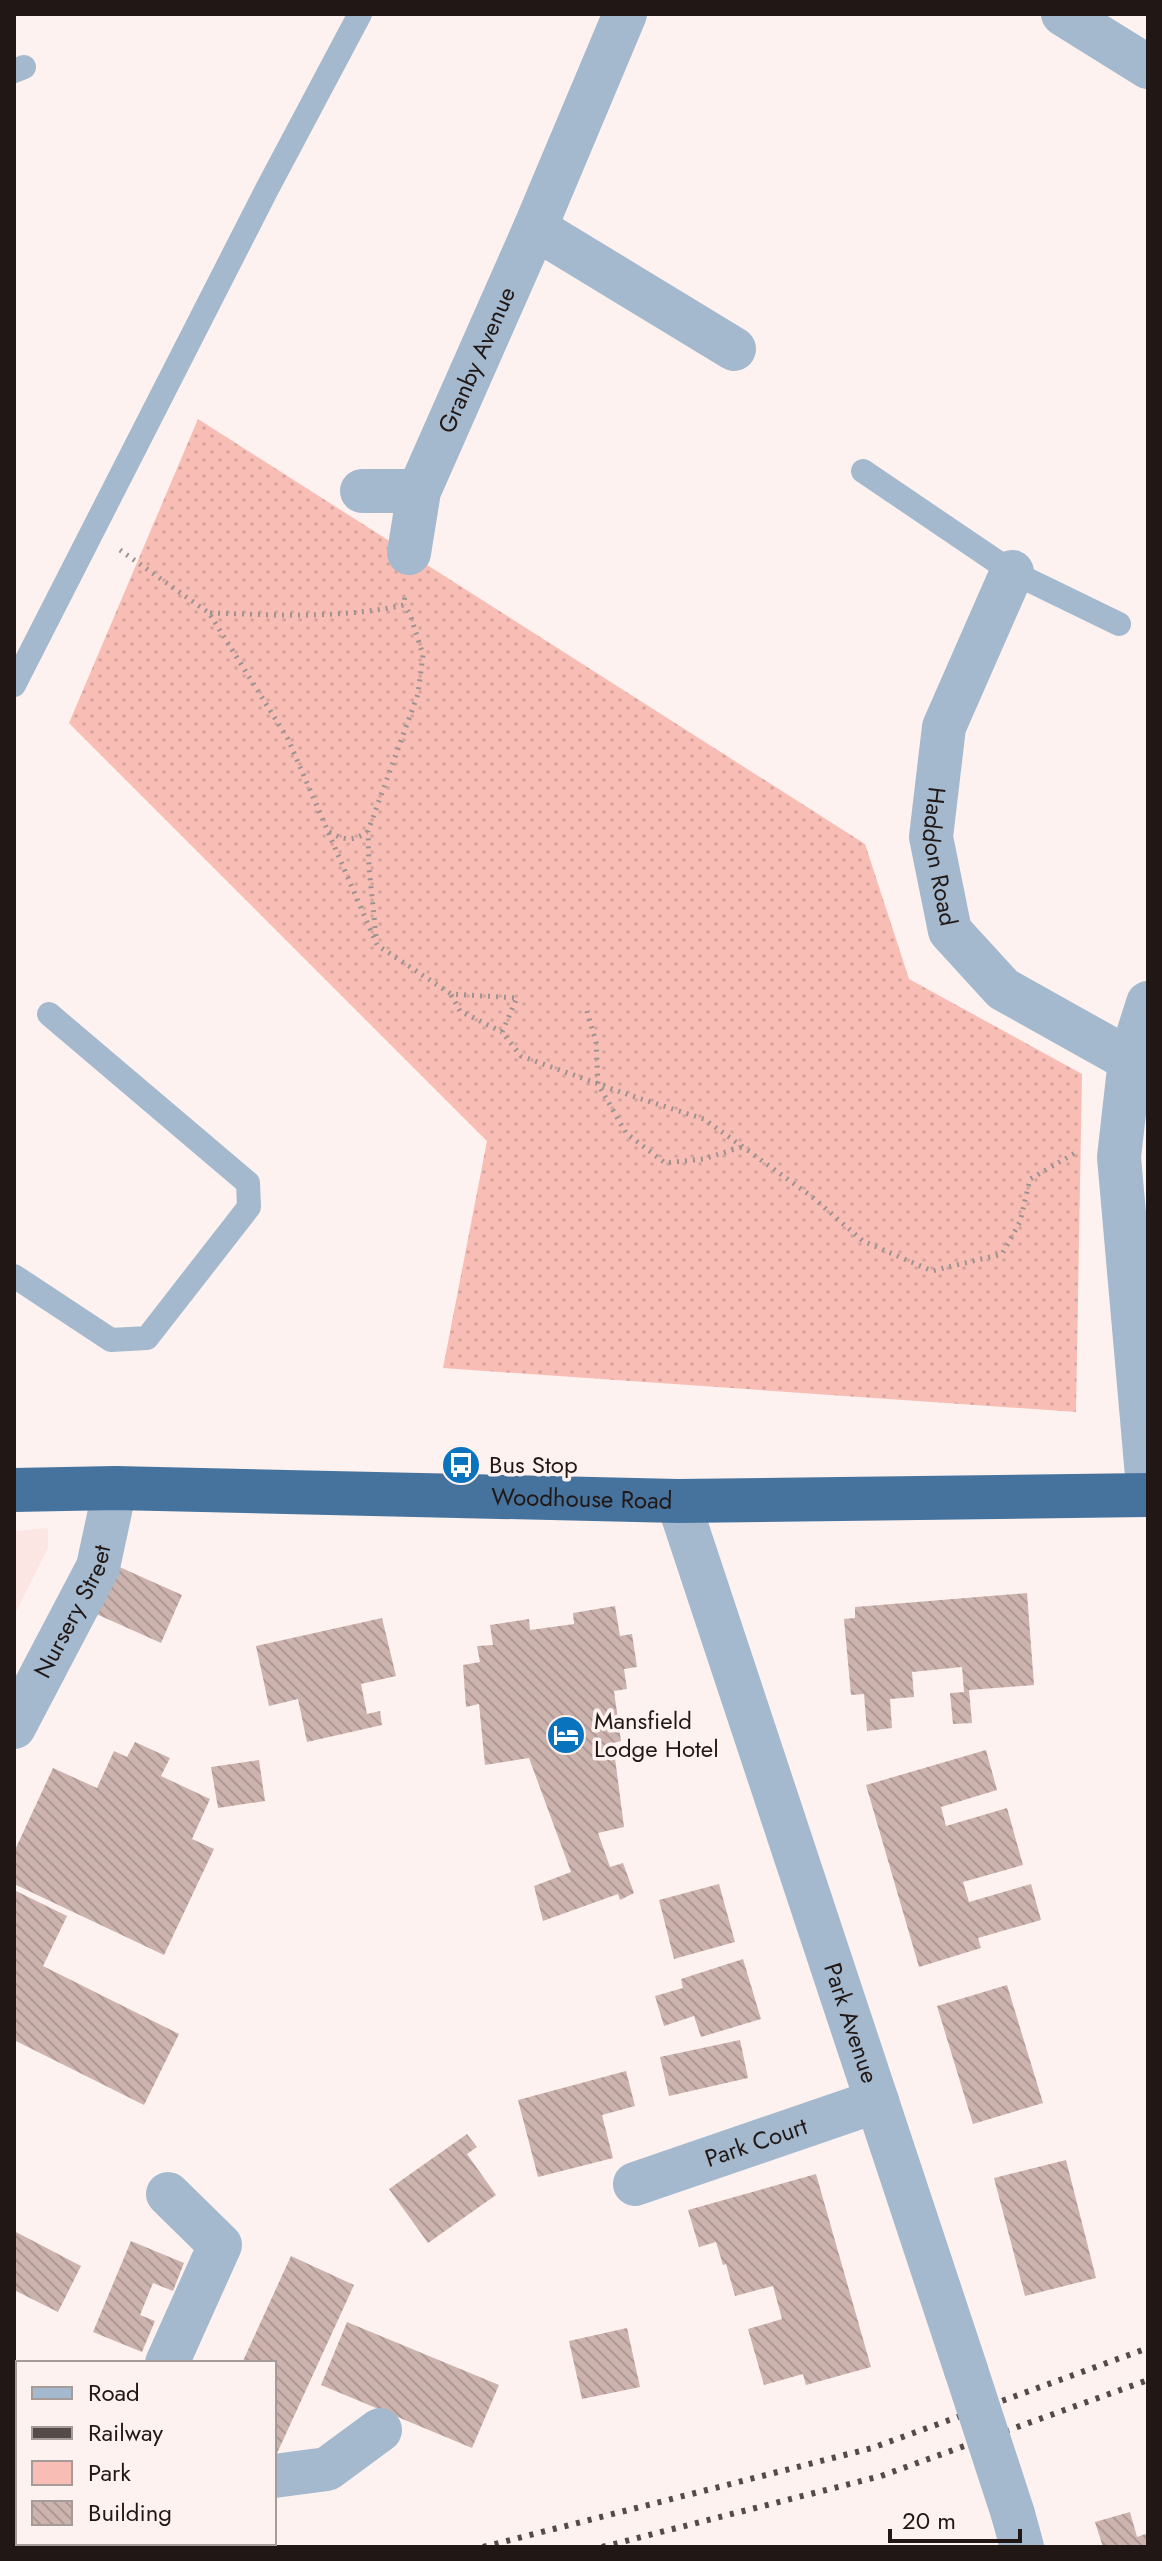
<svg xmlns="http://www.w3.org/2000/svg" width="1162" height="2561" viewBox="0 0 1162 2561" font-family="Jost,sans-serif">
<defs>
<pattern id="green-dots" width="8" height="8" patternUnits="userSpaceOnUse" patternTransform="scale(2)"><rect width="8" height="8" fill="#f8beb5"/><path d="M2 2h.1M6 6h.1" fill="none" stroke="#d4a39b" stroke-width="1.8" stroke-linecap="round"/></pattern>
<pattern id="building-back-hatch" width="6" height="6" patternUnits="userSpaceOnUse" patternTransform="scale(2)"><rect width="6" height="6" fill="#ccb3ae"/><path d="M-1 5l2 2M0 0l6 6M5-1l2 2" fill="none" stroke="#af9995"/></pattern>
</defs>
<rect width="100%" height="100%" fill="#fdf2f0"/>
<polygon fill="#fce6e3" points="48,1528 48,1548 14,1616 14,1531"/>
<polygon fill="url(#green-dots)" points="198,419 865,844 909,979 1082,1074 1076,1412 443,1368 487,1141 69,723"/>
<g fill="url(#building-back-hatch)">
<polygon points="115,1565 182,1595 161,1643 94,1613"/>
<polygon points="1027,1593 1034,1685 969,1690 972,1723 953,1724 950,1693 964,1692 962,1667 912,1672 914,1697 890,1699 892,1728 867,1731 864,1694 851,1695 844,1619 855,1618 855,1607"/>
<polygon points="615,1606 620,1636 632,1634 637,1667 624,1669 627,1689 614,1691 621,1741 613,1743 624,1827 598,1833 610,1867 623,1863 634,1893 620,1900 618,1894 543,1921 534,1886 571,1872 529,1758 485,1765 479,1704 466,1707 463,1665 480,1662 477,1646 493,1645 490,1625 529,1619 530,1630 574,1624 573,1613"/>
<polygon points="382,1618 396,1676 361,1684 367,1714 380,1711 382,1725 307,1742 298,1699 269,1706 256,1646"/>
<polygon points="135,1742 170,1758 161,1776 210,1799 192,1839 214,1849 164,1955 14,1884 14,1852 53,1768 97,1788 114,1751 127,1757"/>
<polygon points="986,1750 997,1790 941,1807 946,1826 1007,1808 1023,1865 963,1882 969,1902 1031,1884 1041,1920 978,1938 981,1948 919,1967 866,1785"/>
<polygon points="259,1760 265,1801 218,1808 211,1767"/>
<polygon points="719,1884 735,1942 674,1959 659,1900"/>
<polygon points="14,1890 67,1916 43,1966 179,2034 144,2105 14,2040"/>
<polygon points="743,1959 761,2019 701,2037 694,2016 664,2026 655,1996 683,1988 681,1979"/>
<polygon points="1007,1985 1043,2103 973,2124 937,2006"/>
<polygon points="740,2040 748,2078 669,2096 660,2057"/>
<polygon points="626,2071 635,2106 602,2115 613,2158 538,2177 518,2100"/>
<polygon points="467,2134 477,2147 467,2154 496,2195 428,2243 389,2189"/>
<polygon points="1066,2160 1096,2278 1025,2296 994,2178"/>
<polygon points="816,2174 871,2367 806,2385 803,2374 764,2385 748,2329 782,2319 773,2286 735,2296 726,2264 723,2265 716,2242 699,2247 688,2210"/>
<polygon points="14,2231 81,2266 58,2312 14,2290"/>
<polygon points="131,2241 184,2263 173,2291 153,2283 140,2315 155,2321 142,2352 93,2332"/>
<polygon points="291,2256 354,2285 274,2460 274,2363 242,2363"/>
<polygon points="347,2322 499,2385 472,2448 321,2385"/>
<polygon points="627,2328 640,2387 582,2399 569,2341"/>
<rect x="14" y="2447" width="4" height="67"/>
<polygon points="1130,2512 1137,2537 1148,2533 1148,2547 1103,2547 1095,2522"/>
</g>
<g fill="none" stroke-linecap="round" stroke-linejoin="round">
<g stroke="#9c9290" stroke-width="5" stroke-dasharray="2 6" stroke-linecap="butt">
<polyline points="120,550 209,613 288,739 377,945 451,994 517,998 502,1032 521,1056 629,1095 704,1119 811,1196 863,1241 932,1271 1002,1254 1020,1222 1030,1179 1075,1153"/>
<path d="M210 613C276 615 339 619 404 605L405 593"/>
<path d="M329 832C344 840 352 842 367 832"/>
<polyline points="376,936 369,868 368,831 418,694 423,655 410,614 404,605"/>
<polyline points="451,995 460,1011 502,1032"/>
<polyline points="587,1011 596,1042 598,1084 626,1133 665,1163 703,1159 742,1147"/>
</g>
<g stroke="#a4b9ce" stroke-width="24">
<polyline points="14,71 24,67"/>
<polyline points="863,471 1012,572 1119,624"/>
<polyline points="14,685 267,189 360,14"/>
<polyline points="14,1276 111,1340 147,1338 249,1207 248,1183 49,1014"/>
</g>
<g stroke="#a4b9ce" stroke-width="44">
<polyline points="1063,14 1148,67"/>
<polyline points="535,228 734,349"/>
<polyline points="362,491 419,491"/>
<path id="s1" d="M409 553 419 491 535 228 625 14"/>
<path id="s2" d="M1012 572 944 727 931 837 950 931 1003 989 1130 1060"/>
<polyline points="1148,1003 1130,1060 1119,1157 1148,1487"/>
<path id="s3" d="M678 1501 966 2370"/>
<path id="s4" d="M14 1727 98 1567 115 1488"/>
<path id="s5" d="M635 2184 877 2101"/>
<polyline points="167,2363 220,2245 168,2194"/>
<polyline points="14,2387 18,2386"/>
<polyline points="274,2476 327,2469 380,2430"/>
<polyline points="1013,2514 1022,2547"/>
</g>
<path stroke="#46739e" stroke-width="44" id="s6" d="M14 1490 115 1488 678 1501 1148 1495"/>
<g stroke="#544b49" stroke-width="6" stroke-dasharray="4 8" stroke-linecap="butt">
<polyline points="483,2547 872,2448 1148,2348"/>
<polyline points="602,2547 881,2476 1148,2380"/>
</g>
<polyline stroke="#a4b9ce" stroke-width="44" points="966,2370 1013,2514"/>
</g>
<defs>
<symbol id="bus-disc" viewBox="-11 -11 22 22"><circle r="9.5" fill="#0973be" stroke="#fdf2f0"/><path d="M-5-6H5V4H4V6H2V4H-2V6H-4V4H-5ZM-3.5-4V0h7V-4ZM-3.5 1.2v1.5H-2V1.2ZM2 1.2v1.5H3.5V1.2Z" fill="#fff"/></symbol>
<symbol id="hotel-disc" viewBox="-11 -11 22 22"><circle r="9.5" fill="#0973be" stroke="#fdf2f0"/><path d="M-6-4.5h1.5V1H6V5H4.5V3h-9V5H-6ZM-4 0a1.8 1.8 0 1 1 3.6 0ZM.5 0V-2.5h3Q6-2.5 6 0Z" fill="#fff"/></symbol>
</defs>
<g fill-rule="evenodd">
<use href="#bus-disc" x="439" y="1443" width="44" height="44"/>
<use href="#hotel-disc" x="544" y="1713" width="44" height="44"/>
</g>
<g text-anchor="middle" stroke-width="7" stroke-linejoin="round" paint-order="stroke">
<g font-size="24" fill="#211816" stroke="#fdf2f0">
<text dy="8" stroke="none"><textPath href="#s1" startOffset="206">Granby Avenue</textPath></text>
<text dy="8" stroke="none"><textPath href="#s2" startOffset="300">Haddon Road</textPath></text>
<text dy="8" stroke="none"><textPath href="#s6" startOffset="568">Woodhouse Road</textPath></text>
<text dy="8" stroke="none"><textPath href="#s4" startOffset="130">Nursery Street</textPath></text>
<text dy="8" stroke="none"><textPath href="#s3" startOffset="550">Park Avenue</textPath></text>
<text dy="8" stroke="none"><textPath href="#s5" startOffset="128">Park Court</textPath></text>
</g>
<g font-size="24" fill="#211816" stroke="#fdf2f0" text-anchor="start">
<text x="489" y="1473">Bus Stop</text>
<text x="594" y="1729">Mansfield<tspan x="594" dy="28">Lodge Hotel</tspan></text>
</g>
</g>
<rect width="1162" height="2561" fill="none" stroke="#211816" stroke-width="32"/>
<rect x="16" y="2361" width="260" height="184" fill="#fdf2f0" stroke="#a59b99" stroke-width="2"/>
<rect x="32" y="2387" width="40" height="12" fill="#a4b9ce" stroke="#a59b99" stroke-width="2"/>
<text x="88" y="2401" font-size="24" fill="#211816">Road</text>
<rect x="32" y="2427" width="40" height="12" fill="#544b49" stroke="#a59b99" stroke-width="2"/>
<text x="88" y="2441" font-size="24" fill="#211816">Railway</text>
<rect x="32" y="2461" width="40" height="24" fill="#f8beb5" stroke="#a59b99" stroke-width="2"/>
<text x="88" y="2481" font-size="24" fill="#211816">Park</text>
<rect x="32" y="2501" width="40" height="24" fill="url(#building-back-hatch)" stroke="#a59b99" stroke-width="2"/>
<text x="88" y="2521" font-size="24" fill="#211816">Building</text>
<path d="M890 2529v12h130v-12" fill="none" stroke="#211816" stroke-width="4"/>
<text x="902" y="2529" font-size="24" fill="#211816" stroke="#fdf2f0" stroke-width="6" paint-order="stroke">20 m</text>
</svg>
